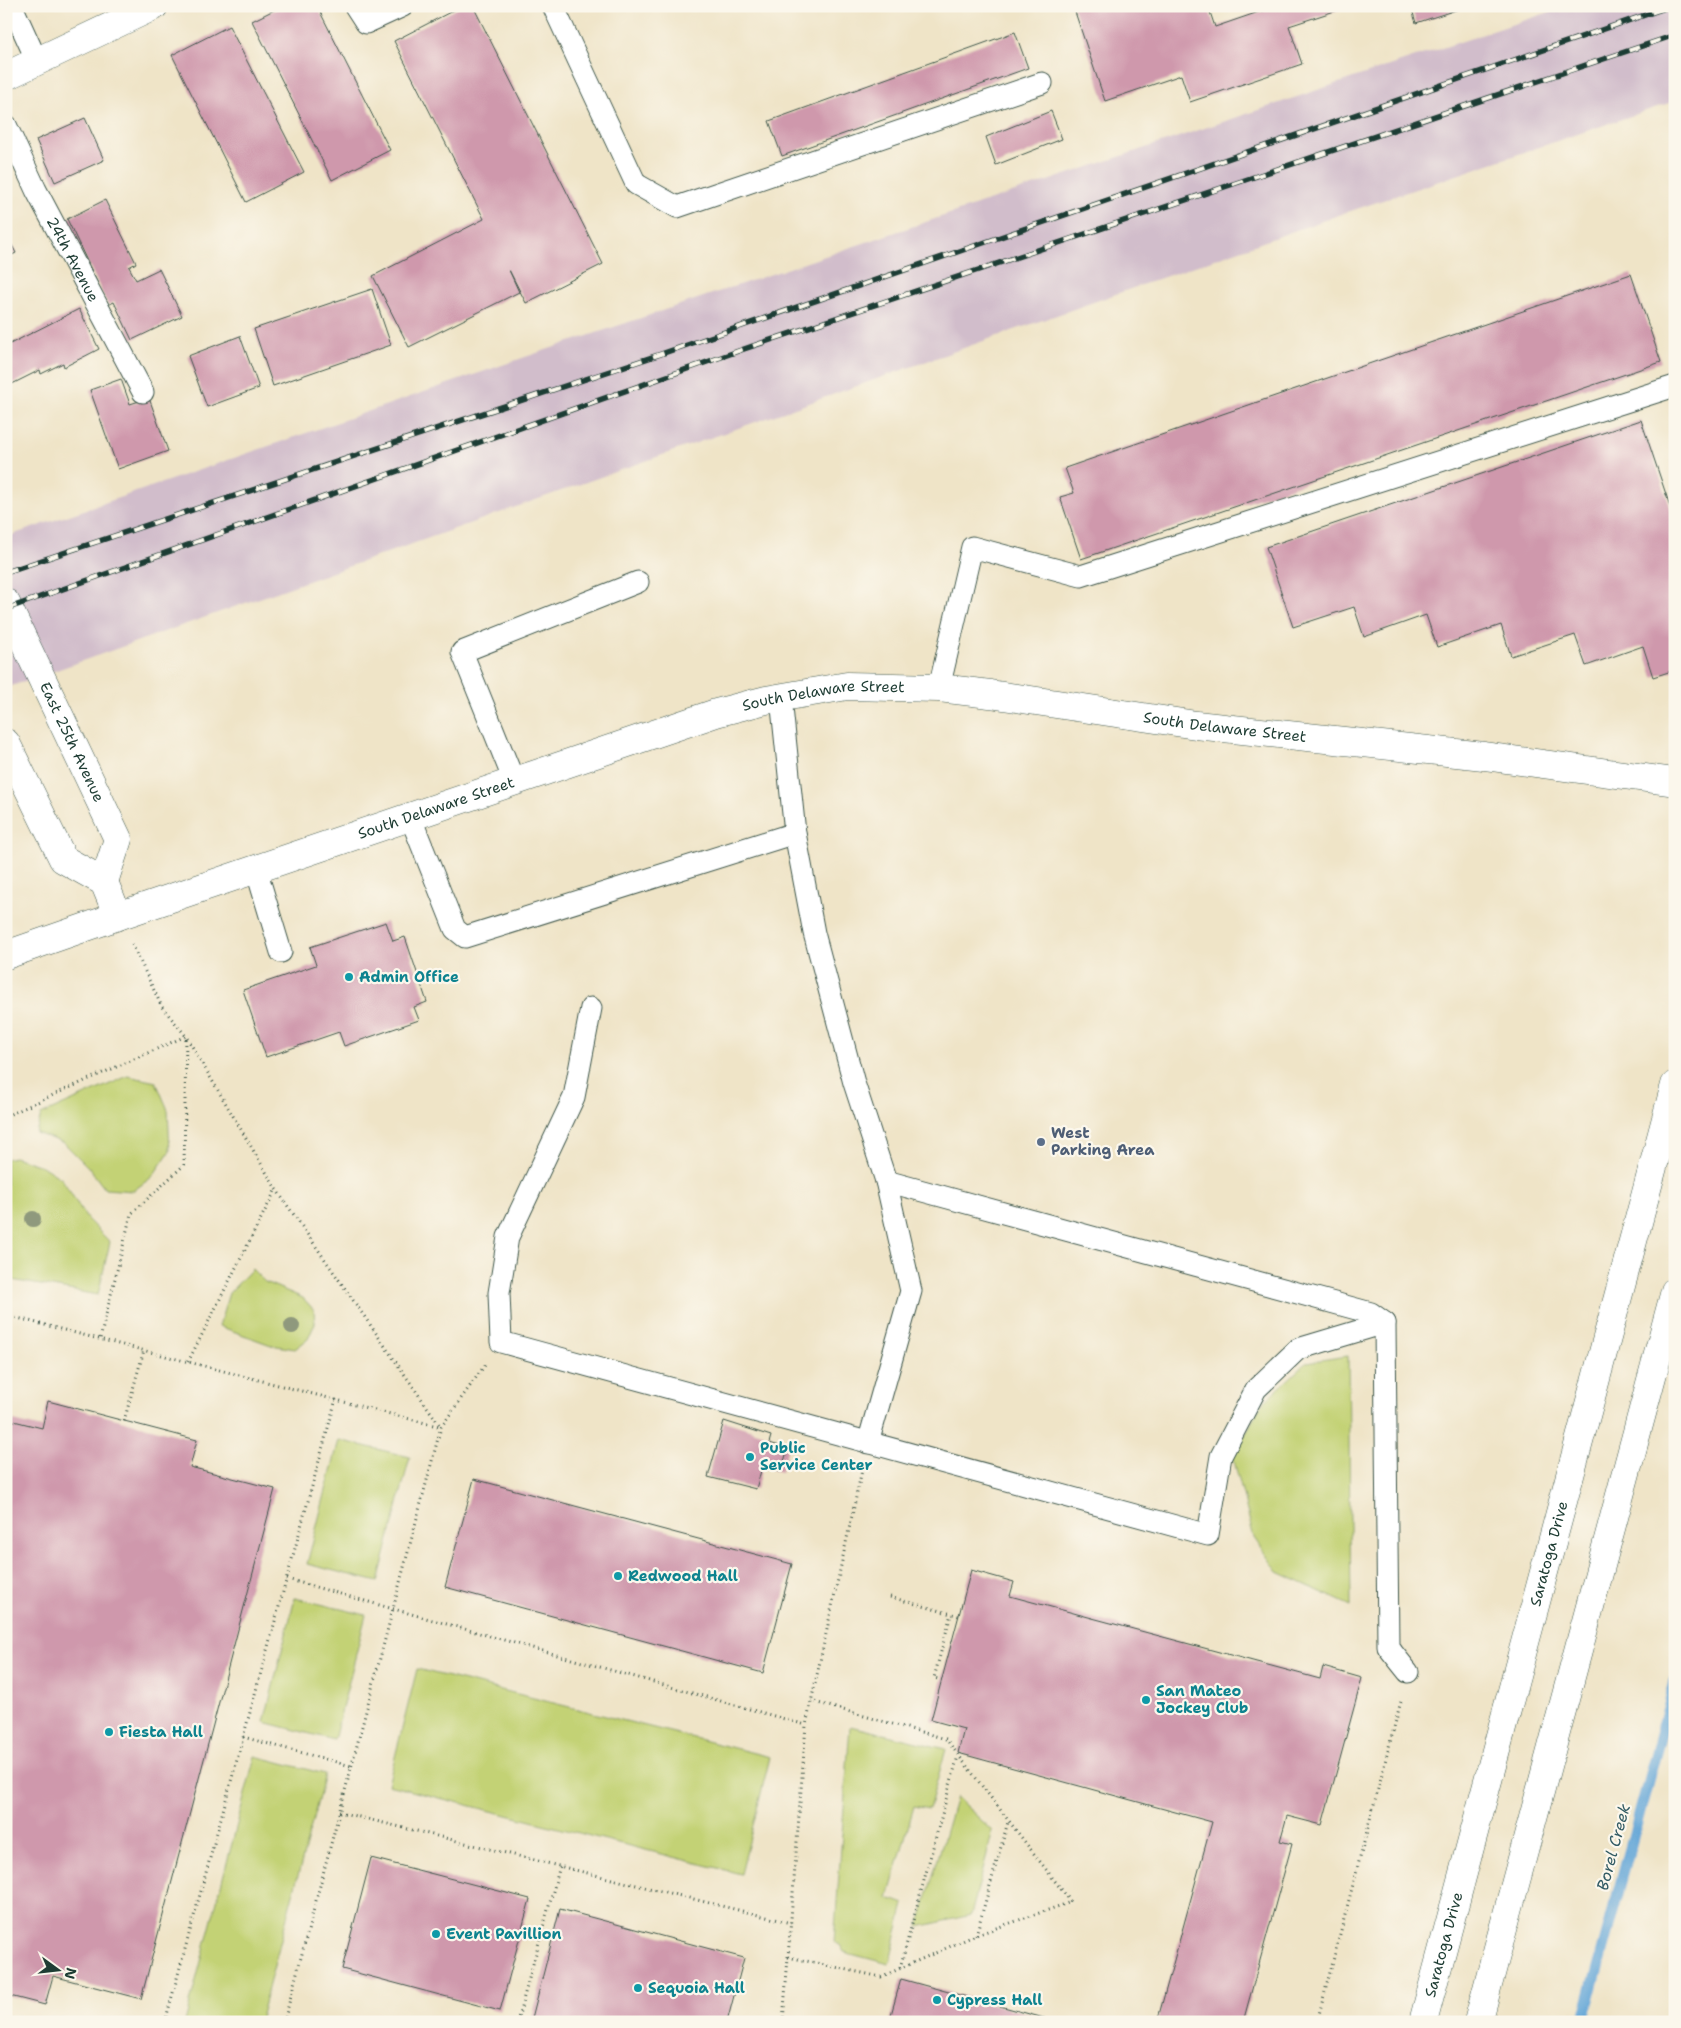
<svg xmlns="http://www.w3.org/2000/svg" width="1681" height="2028" viewBox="0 0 1681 2028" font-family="'Shantell Sans',sans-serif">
<rect width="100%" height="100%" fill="#fbf7ec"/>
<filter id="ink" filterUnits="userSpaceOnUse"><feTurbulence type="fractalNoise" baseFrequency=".02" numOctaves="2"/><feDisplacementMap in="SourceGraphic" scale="10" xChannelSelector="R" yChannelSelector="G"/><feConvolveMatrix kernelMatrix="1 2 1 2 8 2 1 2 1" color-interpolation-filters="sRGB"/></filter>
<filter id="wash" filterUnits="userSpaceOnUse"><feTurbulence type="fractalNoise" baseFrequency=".0096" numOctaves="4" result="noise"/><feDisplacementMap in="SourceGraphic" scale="20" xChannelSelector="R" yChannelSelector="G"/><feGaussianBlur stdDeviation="1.12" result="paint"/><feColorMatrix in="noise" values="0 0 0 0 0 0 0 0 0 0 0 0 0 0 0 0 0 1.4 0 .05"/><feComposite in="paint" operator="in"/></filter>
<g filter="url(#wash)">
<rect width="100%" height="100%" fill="#efe4c7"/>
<polygon fill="#d1bdcb" points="1567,6 1675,6 1675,101 1333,217 6,688 6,537 534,354"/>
<g fill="#c3d275" stroke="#718854">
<polygon points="128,1076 156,1082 168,1110 170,1151 152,1177 133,1191 105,1189 89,1168 64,1143 36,1133 41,1115"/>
<polygon points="14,1157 42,1166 62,1179 87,1219 110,1242 98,1295 6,1279 6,1159"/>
<polygon points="252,1269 265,1282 303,1298 314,1310 315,1323 308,1339 295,1349 271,1345 219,1326 229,1293"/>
<polygon points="1348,1356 1351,1606 1278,1572 1254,1538 1233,1457 1261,1405 1307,1362"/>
<polygon points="339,1440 410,1457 378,1582 307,1564"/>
<polygon points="295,1598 366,1615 334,1740 264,1722"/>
<polygon points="417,1669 770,1757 741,1874 388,1785"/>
<polygon points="850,1726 946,1749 929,1809 914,1806 888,1898 904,1904 889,1964 844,1952 840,1945 834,1942"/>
<polygon points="255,1756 325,1774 259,2022 185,2022"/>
<polygon points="956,1797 993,1831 971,1915 918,1927"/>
</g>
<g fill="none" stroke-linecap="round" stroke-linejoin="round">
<polyline stroke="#63a6d7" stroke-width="11" points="1583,2022 1675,1682"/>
</g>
<g id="blocks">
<g fill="#cf98ac">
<polygon points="282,6 317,6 390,150 332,180 252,21"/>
<polygon points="462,6 473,6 603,264 526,303 509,270 519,292 409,347 373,276 484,219 394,41"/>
<polygon points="1073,6 1208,6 1215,27 1276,6 1347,7 1289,26 1302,64 1190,102 1181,75 1105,101"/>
<polygon points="1411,6 1465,6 1465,7 1416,23"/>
<polygon points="229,26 304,172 246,202 172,55"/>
<polygon points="1015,32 1028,68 782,156 769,121"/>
<polygon points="1051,111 1062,139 996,165 986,137"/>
<polygon points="85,118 104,160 55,182 36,140"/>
<polygon points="105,200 136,263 129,267 136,280 159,269 182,316 132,340 114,302 108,305 67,219"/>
<polygon points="6,234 16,253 6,258"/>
<polygon points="1631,274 1661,362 1081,559 1060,497 1074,493 1065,468"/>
<polygon points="372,289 391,345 273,386 254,329"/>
<polygon points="79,309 99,349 64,367 63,363 41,374 40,370 6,387 6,346"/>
<polygon points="240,336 259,388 207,407 188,356"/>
<polygon points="121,379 130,404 149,398 168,451 118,469 90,390"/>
<polygon points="1641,420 1675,521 1675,670 1653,677 1643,646 1586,666 1575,635 1511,656 1501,625 1437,647 1426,615 1364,637 1354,607 1293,627 1266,547"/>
<polygon points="386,922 393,941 405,937 427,1002 414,1007 419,1020 344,1046 339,1032 266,1057 243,990 316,965 310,947"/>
<polygon points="48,1401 197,1440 190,1467 275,1489 141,1999 53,1976 45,2005 6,1995 6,1419 42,1428"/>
<polygon points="724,1421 771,1436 769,1443 788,1448 781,1472 762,1467 756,1489 708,1477"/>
<polygon points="474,1479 792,1564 763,1673 445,1587"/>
<polygon points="971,1570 1014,1582 1010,1596 1320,1679 1323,1667 1362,1678 1322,1825 1287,1816 1280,1841 1292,1844 1243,2022 1157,2022 1212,1822 958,1753 964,1729 931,1720"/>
<polygon points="371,1858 530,1899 500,2011 342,1969"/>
<polygon points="560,1909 744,1958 727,2022 544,2022 532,2018"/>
<polygon points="901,1979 1055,2021 1055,2022 889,2022"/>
</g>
</g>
</g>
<g filter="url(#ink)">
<use href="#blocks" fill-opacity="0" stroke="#3e564a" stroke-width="1"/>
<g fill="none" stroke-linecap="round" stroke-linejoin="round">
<defs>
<g id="service">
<polyline points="12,6 37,61"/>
<polyline points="355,6 366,23 403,6"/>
<polyline points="553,6 636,184 677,207 1042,83"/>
<path id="s1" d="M6 125 36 190 143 392"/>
<polyline points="939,688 972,547 1081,576 1675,386"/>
<polyline points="781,698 795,833 814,933 854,1083 886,1181 911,1291 868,1443"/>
<polyline points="514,781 462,652 638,582"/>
<polyline points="410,816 455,929 465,937 795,833"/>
<polyline points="256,869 281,952"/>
<polyline points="591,1008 574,1097 508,1237 499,1293 501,1342 1208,1535 1221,1456 1256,1389 1298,1349 1385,1323"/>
<polyline points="886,1181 1371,1313 1385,1323 1388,1647 1408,1672"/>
</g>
<g id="tertiary">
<polyline points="6,76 154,6"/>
<polyline points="6,955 118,916"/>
</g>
<g id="secondary">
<path id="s2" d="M6 603 118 839 104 882"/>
<path id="s3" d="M6 743 63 859 104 882 118 916 716 713 766 700 847 686 939 688 990 694 1196 725 1484 756 1675 782"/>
<path id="s4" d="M1423 2022 1675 1085"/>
<polyline points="1478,2022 1675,1291"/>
</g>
</defs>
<use href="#service" stroke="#3e564a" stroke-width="23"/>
<use href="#tertiary" stroke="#3e564a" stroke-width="29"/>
<use href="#secondary" stroke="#3e564a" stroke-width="29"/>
<g stroke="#3e564a" stroke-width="3" stroke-dasharray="1 4" stroke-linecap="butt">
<polyline points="132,944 162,1007 186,1036 276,1189 441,1427"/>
<polyline points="6,1116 186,1036 184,1165 131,1214 100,1339"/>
<polyline points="6,1315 441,1427"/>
<polyline points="188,1362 276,1189"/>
<polyline points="124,1421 144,1350"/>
<polyline points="287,1579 806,1725"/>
<polyline points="890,1597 959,1616"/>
<polyline points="942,1680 934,1678 951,1614"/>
<polyline points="243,1737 351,1766"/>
<polyline points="339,1812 791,1923"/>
<polyline points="976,1935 1008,1822"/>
<polyline points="788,1957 881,1977 976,1935 1071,1902 946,1739 811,1701"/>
<polyline points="900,1968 958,1756"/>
<polyline points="165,2022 336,1399"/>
<polyline points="284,2022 441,1427 485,1365"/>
<polyline points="517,2022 560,1866"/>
<polyline points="783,2022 806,1725 862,1470"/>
<polyline points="1317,2022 1401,1701"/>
</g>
<use href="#service" stroke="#fff" stroke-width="21"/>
<use href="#tertiary" stroke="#fff" stroke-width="28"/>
<use href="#secondary" stroke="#fff" stroke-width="28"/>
<defs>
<g id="rail">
<polyline points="6,572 661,354 1671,6"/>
<polyline points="6,609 744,349 1675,35"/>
</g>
</defs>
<use href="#rail" stroke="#1f3d34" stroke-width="5.5"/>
<use href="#rail" stroke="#fbf7ec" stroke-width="4" stroke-dasharray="11" stroke-linecap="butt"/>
</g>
<g fill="#8f997d">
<circle cx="33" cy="1219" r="8"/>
<circle cx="292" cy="1326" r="8"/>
</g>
</g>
<g fill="#0f9aa8" stroke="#fbf7ec" stroke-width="2">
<circle cx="349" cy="977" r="5"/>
<circle cx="750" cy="1457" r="5"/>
<circle cx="618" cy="1576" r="5"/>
<circle cx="1146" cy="1700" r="5"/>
<circle cx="109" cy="1732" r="5"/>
<circle cx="436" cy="1934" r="5"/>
<circle cx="638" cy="1988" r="5"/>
<circle cx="937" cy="2000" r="5"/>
</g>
<circle fill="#5c6f8a" stroke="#fbf7ec" stroke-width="2" cx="1041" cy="1142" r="5"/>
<g text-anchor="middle" stroke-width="4.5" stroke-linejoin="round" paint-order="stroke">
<g font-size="15" fill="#1f3d34" stroke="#fbf7ec">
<text dy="5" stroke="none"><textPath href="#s1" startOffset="150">24th Avenue</textPath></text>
<text dy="5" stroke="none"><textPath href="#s3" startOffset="954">South Delaware Street</textPath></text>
<text dy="5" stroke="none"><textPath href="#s3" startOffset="1359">South Delaware Street</textPath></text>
<text dy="5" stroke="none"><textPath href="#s2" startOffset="154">East 25th Avenue</textPath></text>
<text dy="5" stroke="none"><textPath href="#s3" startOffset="549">South Delaware Street</textPath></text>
<text dy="5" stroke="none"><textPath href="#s4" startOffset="485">Saratoga Drive</textPath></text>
<text dy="5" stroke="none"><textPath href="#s4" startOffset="80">Saratoga Drive</textPath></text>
</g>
<g font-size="15" font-weight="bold" fill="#0d838f" stroke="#fbf7ec" text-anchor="start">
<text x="359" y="982">Admin Office</text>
<text x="760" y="1453">Public<tspan x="760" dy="17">Service Center</tspan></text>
<text x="628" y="1581">Redwood Hall</text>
<text x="1156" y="1696">San Mateo<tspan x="1156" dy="17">Jockey Club</tspan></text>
<text x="119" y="1737">Fiesta Hall</text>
<text x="446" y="1939">Event Pavillion</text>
<text x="648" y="1993">Sequoia Hall</text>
<text x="947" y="2005">Cypress Hall</text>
</g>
<g font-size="15" font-weight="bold" fill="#4e5e75" stroke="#fbf7ec" text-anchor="start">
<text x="1051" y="1138">West<tspan x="1051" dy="17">Parking Area</tspan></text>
</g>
<g font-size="16" font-style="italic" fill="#335c65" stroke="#fbf7ec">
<text transform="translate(1613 1847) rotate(-75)" y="6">Borel Creek</text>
</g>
</g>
<rect width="1681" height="2028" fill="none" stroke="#fbf7ec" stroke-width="25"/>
<g transform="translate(58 1970) rotate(105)" stroke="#fbf7ec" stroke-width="4" paint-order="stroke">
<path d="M0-4L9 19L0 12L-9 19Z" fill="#1f3d34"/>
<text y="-8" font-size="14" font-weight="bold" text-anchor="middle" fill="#1f3d34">N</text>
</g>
</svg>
